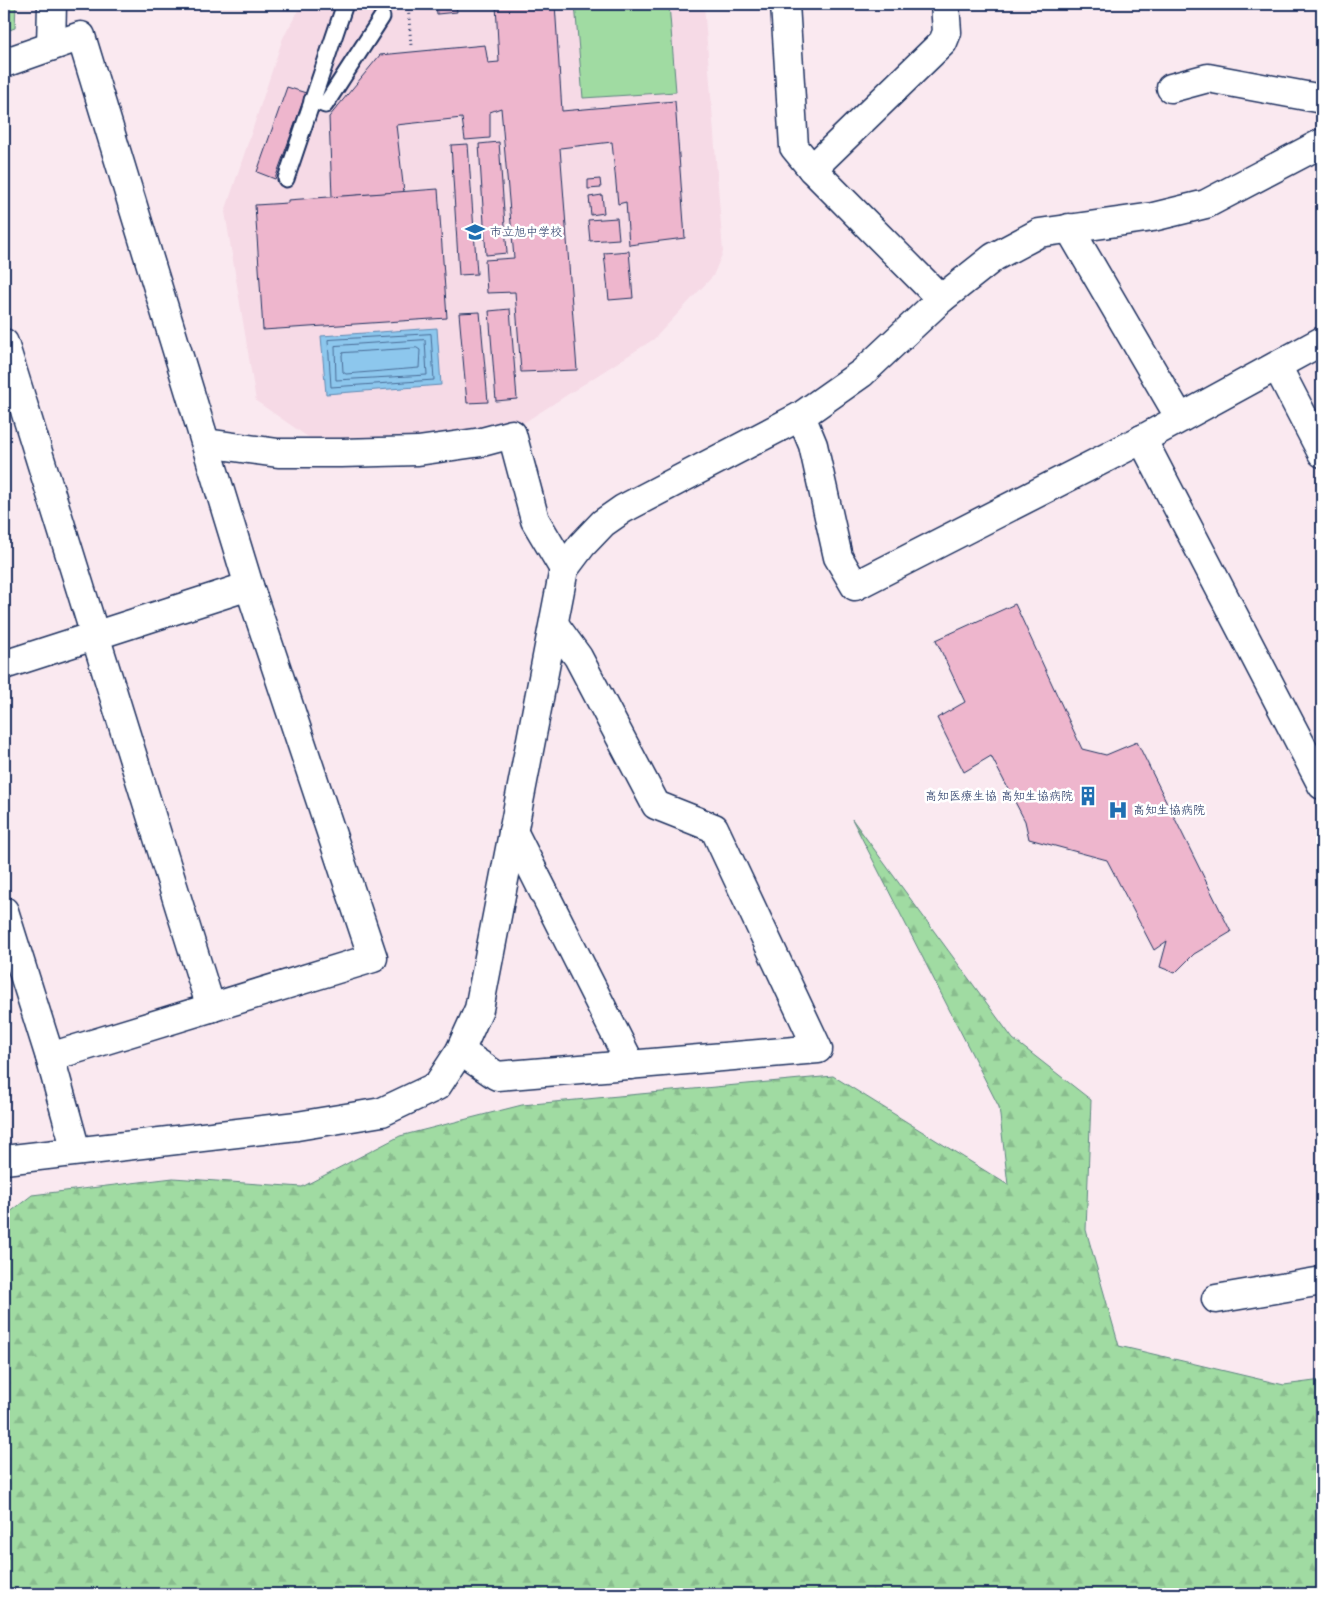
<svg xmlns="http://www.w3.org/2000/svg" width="1326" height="1598" viewBox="0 0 1326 1598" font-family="'Playpen Sans','Klee One',sans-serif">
<defs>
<pattern id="forest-firs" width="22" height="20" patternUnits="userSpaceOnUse" patternTransform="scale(1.25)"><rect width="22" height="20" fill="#a0dba2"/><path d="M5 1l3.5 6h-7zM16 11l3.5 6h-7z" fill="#89bc8e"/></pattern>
</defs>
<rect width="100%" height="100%" fill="#fae9f0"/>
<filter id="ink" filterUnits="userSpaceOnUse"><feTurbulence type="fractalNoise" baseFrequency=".02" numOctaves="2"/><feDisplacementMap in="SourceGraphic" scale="10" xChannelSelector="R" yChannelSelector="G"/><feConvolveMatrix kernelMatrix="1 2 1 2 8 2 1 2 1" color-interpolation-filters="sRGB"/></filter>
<g filter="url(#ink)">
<polygon fill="#f6dae6" points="302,4 704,4 723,252 713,276 654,339 525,422 435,437 321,446 256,401 225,212 283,38"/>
<g fill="url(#forest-firs)" stroke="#5e8580">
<polygon points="4,4 16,4 15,28 4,32"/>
<polygon points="852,819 1013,1039 1091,1100 1086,1230 1119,1346 1284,1385 1322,1380 1322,1594 4,1594 4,1217 32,1195 173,1178 302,1187 400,1136 522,1105 833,1076 1008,1185 999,1107"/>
</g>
<polygon fill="#a0dba2" stroke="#5e8580" points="575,4 669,4 676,92 583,98"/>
<polygon fill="#8dc7ed" stroke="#5f8ab4" points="437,328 441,385 326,394 321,336"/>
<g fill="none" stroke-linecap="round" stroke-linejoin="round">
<g stroke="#496c97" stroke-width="1">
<polygon points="431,334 434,380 331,387 328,340"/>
<polygon points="425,340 427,375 336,380 335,346"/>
<polygon points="417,348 420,350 419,368 346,374 343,372 342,355 343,353"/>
</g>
</g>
<g fill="#eeb6cd" stroke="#1b2f5e">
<polygon points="436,4 456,4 457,12 437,14"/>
<polygon points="496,4 555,4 562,111 675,101 685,238 629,245 626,202 618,204 612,142 560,148 577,370 521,372 515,292 487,293 485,260 514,258 501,108 490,112 490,138 465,140 462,118 396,125 404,192 332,197 329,117 380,55 485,45 488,63 499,62"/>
<polygon points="287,87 306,93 275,179 257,172"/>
<polygon points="499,142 507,253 486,255 479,144"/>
<polygon points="468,144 477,274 459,275 451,145"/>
<polygon points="600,179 601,188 588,189 588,180"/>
<polygon points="438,189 447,318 263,330 255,205 288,203 288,200"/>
<polygon points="602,195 604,213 591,215 589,197"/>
<polygon points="617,218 619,239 590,241 588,220"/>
<polygon points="629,251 633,298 609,300 604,253"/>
<polygon points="510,309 517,399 496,401 489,311"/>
<polygon points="480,312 488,402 467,403 459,313"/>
<polygon points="1015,604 1082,749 1106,755 1137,742 1231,932 1194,954 1175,973 1160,967 1167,941 1154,950 1107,860 1029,839 1025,821 991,756 964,772 937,718 965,702 936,640"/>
</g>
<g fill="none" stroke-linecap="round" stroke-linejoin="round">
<defs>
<g id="lane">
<polyline points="312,100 325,105 382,17"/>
<polyline points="286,179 345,4"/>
</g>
<g id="street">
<polyline points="785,4 794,147 812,169 941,299"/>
<polyline points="51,46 52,4"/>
<polyline points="4,63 81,36 249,586 373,958 50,1057"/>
<polyline points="1171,88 1208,78 1322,99"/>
<polyline points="812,169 943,42 947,32 945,4"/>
<polyline points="1069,228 1180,418"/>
<polyline points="4,343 211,1008"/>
<polyline points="1277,366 1322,453"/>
<polyline points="801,416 813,445 838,557 855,586 1137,442 1322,341"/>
<polyline points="1142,439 1322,785"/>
<polyline points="206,443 278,453 341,453 418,451 482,442 512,434 535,520 564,569"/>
<polyline points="4,665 249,586"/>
<polyline points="513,831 631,1065"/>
<polyline points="4,911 50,1057 76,1151"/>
<polyline points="460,1051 497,1076 818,1049 714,828 656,805 578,657 554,624"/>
<polyline points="1216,1299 1322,1281"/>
</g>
<polyline id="secondary" points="4,1160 297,1126 382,1112 437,1086 460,1051 479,1009 564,569 582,545 603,523 623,509 801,416 862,373 941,299 994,257 1039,233 1153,217 1206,204 1322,143"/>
</defs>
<use href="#lane" stroke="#1b2f5e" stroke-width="19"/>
<use href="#street" stroke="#1b2f5e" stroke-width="31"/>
<use href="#secondary" stroke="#1b2f5e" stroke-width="31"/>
<polyline stroke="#1b2f5e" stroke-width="3" stroke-dasharray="1 4" stroke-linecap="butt" points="408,4 411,46"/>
<use href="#lane" stroke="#fff" stroke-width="15"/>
<use href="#street" stroke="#fff" stroke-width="28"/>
<use href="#secondary" stroke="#fff" stroke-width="28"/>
</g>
</g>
<defs>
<symbol id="school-bare" viewBox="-9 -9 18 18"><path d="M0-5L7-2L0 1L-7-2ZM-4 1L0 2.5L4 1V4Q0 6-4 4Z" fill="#1f6fb2" stroke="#fff" stroke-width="2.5" paint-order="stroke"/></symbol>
<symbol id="building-bare" viewBox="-9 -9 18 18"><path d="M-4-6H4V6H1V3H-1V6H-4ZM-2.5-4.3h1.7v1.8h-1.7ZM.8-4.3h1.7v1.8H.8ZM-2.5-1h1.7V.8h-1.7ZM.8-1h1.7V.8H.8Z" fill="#1f6fb2" stroke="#fff" stroke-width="2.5" paint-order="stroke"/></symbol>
<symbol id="hospital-bare" viewBox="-9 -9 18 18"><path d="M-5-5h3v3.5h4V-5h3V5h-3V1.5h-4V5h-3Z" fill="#1f6fb2" stroke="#fff" stroke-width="2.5" paint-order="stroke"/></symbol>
</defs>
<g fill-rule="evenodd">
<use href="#school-bare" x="461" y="218" width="28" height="28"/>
<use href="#building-bare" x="1074" y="782" width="28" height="28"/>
<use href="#hospital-bare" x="1104" y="796" width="28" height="28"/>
</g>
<g text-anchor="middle" stroke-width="5" stroke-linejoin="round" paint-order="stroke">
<g font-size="12" fill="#1b2f5e" stroke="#fff" text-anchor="start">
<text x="490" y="236">市立旭中学校</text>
<text x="1073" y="800" text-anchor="end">高知医療生協 高知生協病院</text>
<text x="1133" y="814">高知生協病院</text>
</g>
</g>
<rect width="1326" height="1598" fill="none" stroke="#fff" stroke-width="20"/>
<rect x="10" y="10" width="1306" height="1578" fill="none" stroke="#1b2f5e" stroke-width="2" filter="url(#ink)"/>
</svg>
